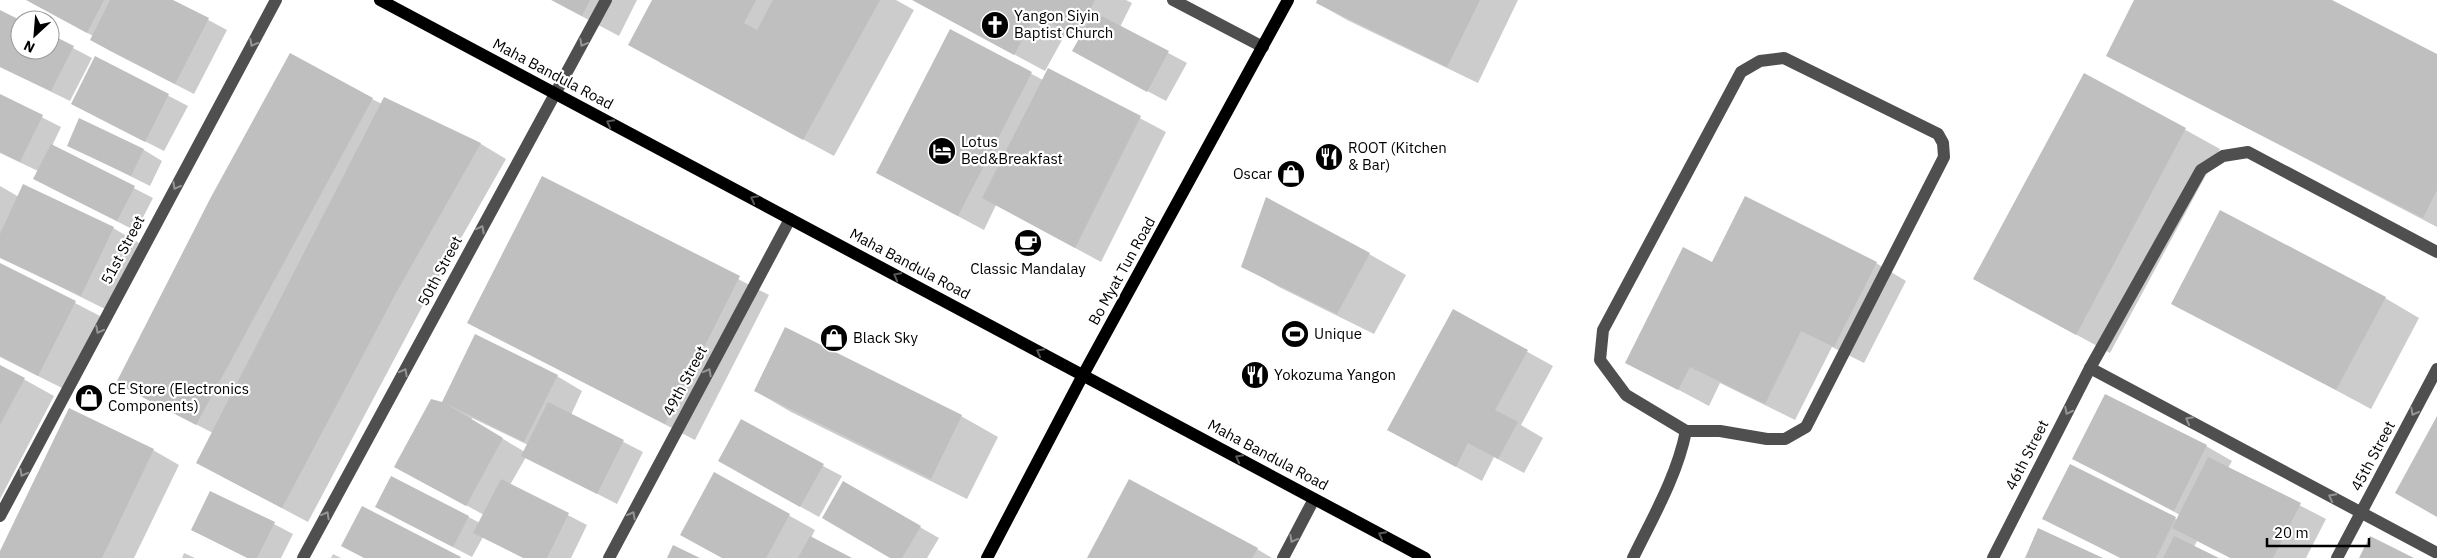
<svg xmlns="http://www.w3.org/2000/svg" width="2437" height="558" viewBox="0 0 2437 558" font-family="'IBM Plex Sans',sans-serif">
<rect width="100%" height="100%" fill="#fff"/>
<g fill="#0003" fill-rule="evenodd">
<polygon points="27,0 171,0 227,30 194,94 110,51 91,40 93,36"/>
<polygon points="551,0 637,0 619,36"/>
<polygon points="654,0 896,0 914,10 834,156 659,62"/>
<polygon points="913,0 1126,0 1132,3 1120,27 1187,63 1166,101 1093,62 1081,39 1067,31 1045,71"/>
<polygon points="1319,0 1518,0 1478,83 1347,20 1317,3"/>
<polygon points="2136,0 2329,0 2437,56 2437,227 2107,55"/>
<polygon points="0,11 20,21 20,50 50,50 50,36 92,58 70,101 0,67"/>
<polygon points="950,31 1043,80 1049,70 1166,132 1101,262 996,205 984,230 903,187"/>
<polygon points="96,58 188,106 164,151 72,104"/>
<polygon points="2084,74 2220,149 2110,353 1974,279"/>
<polygon points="0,96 61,127 52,146 153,198 136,231 53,189 34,178 38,171 0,153"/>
<polygon points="372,99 382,104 385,99 481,144 506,159 422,307 308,522 223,477 213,433 136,394"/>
<polygon points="68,145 144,150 162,161 150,186"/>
<polygon points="542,177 769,295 695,440 469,323"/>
<polygon points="0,186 19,197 113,228 139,243 107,310 0,257"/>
<polygon points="1369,254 1406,275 1374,334 1279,287 1243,266"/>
<polygon points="1712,263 1876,263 1906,281 1864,363 1832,347 1795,420 1720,383 1709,406 1626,362"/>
<polygon points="0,264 100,316 64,389 0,357"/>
<polygon points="2385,298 2419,318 2371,409 2173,303"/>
<polygon points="1454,311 1553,366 1521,425 1543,438 1524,473 1494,457 1482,481 1414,444"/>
<polygon points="0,366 54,396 0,499"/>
<path d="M557 376 582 391 571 415 643 452 617 504 526 457 510 485 587 525 571 558H523L483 537 472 557 395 517 392 477 480 523 484 515 422 481 442 403ZM472 418 528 445 525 452 471 420Z"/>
<polygon points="755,391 961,416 998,437 967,499 791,412"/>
<polygon points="2206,446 2232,461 2228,468 2326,519 2306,558 2230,558 2197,541 2194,547 2216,558 2120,558 2043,518 2070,465 2178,520 2180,515 2073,458"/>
<polygon points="153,450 179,465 134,558 0,558 0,552"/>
<polygon points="823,466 842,476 819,517 738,472"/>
<polygon points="715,474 815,530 811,538 849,558 723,558"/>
<polygon points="843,483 939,538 927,558 893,558"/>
<polygon points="274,524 293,534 281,558 247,558 192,530"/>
<polygon points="1257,549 1272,558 1088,558"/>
<polygon points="184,553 195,558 182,558"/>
<polygon points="333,554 341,558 331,558"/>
</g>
<g fill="#bfbfbf">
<polygon points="26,0 104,0 87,33"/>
<polygon points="110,0 173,0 209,18 175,84 90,40"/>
<polygon points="552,0 590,0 582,16"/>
<polygon points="652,0 756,0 744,23 757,30 773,0 880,0 803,140 628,45"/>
<polygon points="912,0 1095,0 1076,36 1036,15 1014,55"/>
<polygon points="1317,0 1480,0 1447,67 1316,3"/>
<polygon points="2134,0 2332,0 2437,54 2437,190 2423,218 2106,56"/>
<polygon points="0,10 20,20 20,50 50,50 50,34 74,46 51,91 0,67"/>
<polygon points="1094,12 1169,51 1147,92 1072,51"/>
<polygon points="950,29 1032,72 958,216 876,173"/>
<polygon points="290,53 373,98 196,425 116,383 211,197"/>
<polygon points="95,56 169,94 145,142 71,104"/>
<polygon points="1048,68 1141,116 1075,248 982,198"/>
<polygon points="2084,73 2186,128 2076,335 1973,279"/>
<polygon points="0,94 43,115 20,162 0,152"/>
<polygon points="384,97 481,143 396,293 282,508 196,463"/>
<polygon points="79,118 144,149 131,176 67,146"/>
<polygon points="51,144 135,186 117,221 33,179"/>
<polygon points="542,176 740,276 665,424 467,323"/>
<polygon points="23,184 114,227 81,296 0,258 0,234"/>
<polygon points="1745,196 1877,262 1834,347 1801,331 1765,404 1690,367 1678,390 1625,363 1683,247 1712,262"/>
<polygon points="1266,197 1370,253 1337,314 1241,267"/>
<polygon points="2220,210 2386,297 2336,390 2171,304"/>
<polygon points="0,263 76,301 38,376 0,356"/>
<polygon points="1453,309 1528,350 1495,410 1518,422 1498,459 1468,443 1456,467 1387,430"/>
<polygon points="785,327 962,415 931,479 754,391"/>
<polygon points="475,334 558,375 524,442 445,403 503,438 466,506 394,467 431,399 442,402"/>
<polygon points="0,365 25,378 0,425"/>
<polygon points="2105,394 2207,445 2174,511 2072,459"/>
<polygon points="548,402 624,440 597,494 521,456"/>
<polygon points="69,408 154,449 102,558 0,558 0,551"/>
<polygon points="2437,416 2437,517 2395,493"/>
<polygon points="741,419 824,464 800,507 718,461"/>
<polygon points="2208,457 2301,503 2273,558 2231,558 2172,528"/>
<polygon points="2070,464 2176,517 2156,558 2121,558 2042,519"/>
<polygon points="714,472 790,514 766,558 722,558 680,535"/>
<polygon points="391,476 469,516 453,547 375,507"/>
<polygon points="501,479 569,513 547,558 524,558 473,533"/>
<polygon points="1129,479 1258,548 1252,558 1087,558"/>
<polygon points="843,481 921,526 902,558 890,558 822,518"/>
<polygon points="210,491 275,522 257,558 248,558 191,530"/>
<polygon points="362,506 461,557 460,558 364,558 341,546"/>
<polygon points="2038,528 2103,558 2025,558"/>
<polygon points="810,536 852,558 798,558"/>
<polygon points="2174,536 2219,558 2163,558"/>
<polygon points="2370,536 2414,558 2359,558"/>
<polygon points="673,545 700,558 667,558"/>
</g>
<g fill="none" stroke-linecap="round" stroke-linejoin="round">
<g stroke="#4f4f4f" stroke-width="12">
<polyline points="1173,0 1263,47"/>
<polyline points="2090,368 2437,553"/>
<polyline points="0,516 276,0"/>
<polyline points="303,558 606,0"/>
<polyline points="609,558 790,219"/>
<polyline points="1283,558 1314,499"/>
<path d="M1633 558C1653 517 1677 476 1686 431L1626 395 1600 360 1603 330 1741 72 1760 61 1784 58 1938 134 1943 143 1944 157 1806 427 1785 439H1767L1720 431H1686"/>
<polyline points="1993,558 2090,368 2201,170 2223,156 2248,152 2437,252"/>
<polyline points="2337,558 2437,369"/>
</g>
<g stroke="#000" stroke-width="12">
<polyline points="380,0 1425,558"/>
<polyline points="987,558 1083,375 1288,0"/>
</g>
</g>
<defs><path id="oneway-chevron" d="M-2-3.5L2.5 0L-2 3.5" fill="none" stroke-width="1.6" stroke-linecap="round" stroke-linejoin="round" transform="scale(1.25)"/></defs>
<g stroke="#959595">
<use href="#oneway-chevron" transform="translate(253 43) rotate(118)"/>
<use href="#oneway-chevron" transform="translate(583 43) rotate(119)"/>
<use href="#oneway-chevron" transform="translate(176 186) rotate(118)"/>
<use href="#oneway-chevron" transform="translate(481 229) rotate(-62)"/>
<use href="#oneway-chevron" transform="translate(99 330) rotate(118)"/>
<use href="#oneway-chevron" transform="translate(404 372) rotate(-62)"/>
<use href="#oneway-chevron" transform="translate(708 372) rotate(-62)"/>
<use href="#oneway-chevron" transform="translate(2068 411) rotate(117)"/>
<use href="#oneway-chevron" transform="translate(2414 412) rotate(118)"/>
<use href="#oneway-chevron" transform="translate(2189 420) rotate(-152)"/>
<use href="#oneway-chevron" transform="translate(23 473) rotate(118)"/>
<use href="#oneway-chevron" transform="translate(2332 497) rotate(-152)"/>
<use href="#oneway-chevron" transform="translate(326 515) rotate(-62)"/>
<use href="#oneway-chevron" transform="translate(632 515) rotate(-62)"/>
<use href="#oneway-chevron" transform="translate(1293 539) rotate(118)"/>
</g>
<g stroke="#595959">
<use href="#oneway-chevron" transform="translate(610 123) rotate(-152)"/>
<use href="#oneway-chevron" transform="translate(754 199) rotate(-152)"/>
<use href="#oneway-chevron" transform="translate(897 276) rotate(-152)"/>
<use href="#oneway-chevron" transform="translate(1040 352) rotate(-152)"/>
<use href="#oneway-chevron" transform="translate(1239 458) rotate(-152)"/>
<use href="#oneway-chevron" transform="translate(1382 535) rotate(-152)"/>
</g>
<defs>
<symbol id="church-disc" viewBox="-11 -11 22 22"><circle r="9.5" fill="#000" stroke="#fff"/><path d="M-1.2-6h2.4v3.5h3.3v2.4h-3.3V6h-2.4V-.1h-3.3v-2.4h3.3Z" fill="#fff"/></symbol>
<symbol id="hotel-disc" viewBox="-11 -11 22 22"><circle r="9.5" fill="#000" stroke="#fff"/><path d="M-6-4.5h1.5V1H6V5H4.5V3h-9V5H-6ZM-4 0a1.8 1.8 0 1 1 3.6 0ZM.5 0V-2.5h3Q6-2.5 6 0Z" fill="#fff"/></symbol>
<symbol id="restaurant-disc" viewBox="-11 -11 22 22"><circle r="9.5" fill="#000" stroke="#fff"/><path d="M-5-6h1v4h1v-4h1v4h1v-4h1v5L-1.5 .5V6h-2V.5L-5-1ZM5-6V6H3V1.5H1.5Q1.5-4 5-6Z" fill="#fff"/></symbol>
<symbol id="shop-disc" viewBox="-11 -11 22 22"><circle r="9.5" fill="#000" stroke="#fff"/><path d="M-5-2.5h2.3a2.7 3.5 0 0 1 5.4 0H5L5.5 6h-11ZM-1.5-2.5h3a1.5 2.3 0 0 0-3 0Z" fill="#fff"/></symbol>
<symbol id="cafe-disc" viewBox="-11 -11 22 22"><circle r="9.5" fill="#000" stroke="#fff"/><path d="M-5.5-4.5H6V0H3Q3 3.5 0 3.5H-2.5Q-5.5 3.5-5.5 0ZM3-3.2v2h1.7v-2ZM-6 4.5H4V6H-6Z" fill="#fff"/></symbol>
<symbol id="stadium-disc" viewBox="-11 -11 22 22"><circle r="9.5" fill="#000" stroke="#fff"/><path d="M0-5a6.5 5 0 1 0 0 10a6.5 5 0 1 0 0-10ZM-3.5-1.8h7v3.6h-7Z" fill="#fff"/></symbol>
</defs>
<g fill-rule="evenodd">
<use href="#church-disc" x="979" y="9" width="32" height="32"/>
<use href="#hotel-disc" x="926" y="135" width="32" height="32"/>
<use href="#restaurant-disc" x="1313" y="141" width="32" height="32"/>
<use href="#shop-disc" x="1275" y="158" width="32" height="32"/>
<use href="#cafe-disc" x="1012" y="227" width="32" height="32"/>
<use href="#stadium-disc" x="1279" y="318" width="32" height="32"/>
<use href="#shop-disc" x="818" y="322" width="32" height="32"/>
<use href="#restaurant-disc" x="1239" y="359" width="32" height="32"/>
<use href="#shop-disc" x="73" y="382" width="32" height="32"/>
</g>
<g text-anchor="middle" stroke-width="4.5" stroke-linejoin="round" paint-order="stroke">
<g font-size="15" fill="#000" stroke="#fff" text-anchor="start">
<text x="1014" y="21">Yangon Siyin<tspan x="1014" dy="17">Baptist Church</tspan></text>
<text x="961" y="147">Lotus<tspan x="961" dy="17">Bed&amp;Breakfast</tspan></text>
<text x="1348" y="153">ROOT (Kitchen<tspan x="1348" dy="17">&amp; Bar)</tspan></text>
<text x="1272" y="179" text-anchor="end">Oscar</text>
<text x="1028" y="274" text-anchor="middle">Classic Mandalay</text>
<text x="1314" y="339">Unique</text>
<text x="853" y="343">Black Sky</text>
<text x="1274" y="380">Yokozuma Yangon</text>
<text x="108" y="394">CE Store (Electronics<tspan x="108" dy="17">Components)</tspan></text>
</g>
<g font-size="15" fill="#000" stroke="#fff">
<text transform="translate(553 74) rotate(28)" y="5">Maha Bandula Road</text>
<text transform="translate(123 250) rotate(-62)" y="5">51st Street</text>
<text transform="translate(910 264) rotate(28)" y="5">Maha Bandula Road</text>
<text transform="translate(440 271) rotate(-62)" y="5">50th Street</text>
<text transform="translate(1122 271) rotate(-61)" y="5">Bo Myat Tun Road</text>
<text transform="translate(685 381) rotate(-62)" y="5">49th Street</text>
<text transform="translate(1268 455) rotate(28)" y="5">Maha Bandula Road</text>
<text transform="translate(2027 455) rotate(-63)" y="5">46th Street</text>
<text transform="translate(2373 456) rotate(-62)" y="5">45th Street</text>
</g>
</g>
<g transform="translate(35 35) rotate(206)"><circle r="24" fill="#ffffff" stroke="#999999"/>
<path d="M0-4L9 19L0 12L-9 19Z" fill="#000000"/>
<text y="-8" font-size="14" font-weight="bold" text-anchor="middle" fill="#000000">N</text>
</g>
<path d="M2267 538v8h102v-8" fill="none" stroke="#000000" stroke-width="2.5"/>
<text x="2274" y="538" font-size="15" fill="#000000" stroke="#ffffff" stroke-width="4" paint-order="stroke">20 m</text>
</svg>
